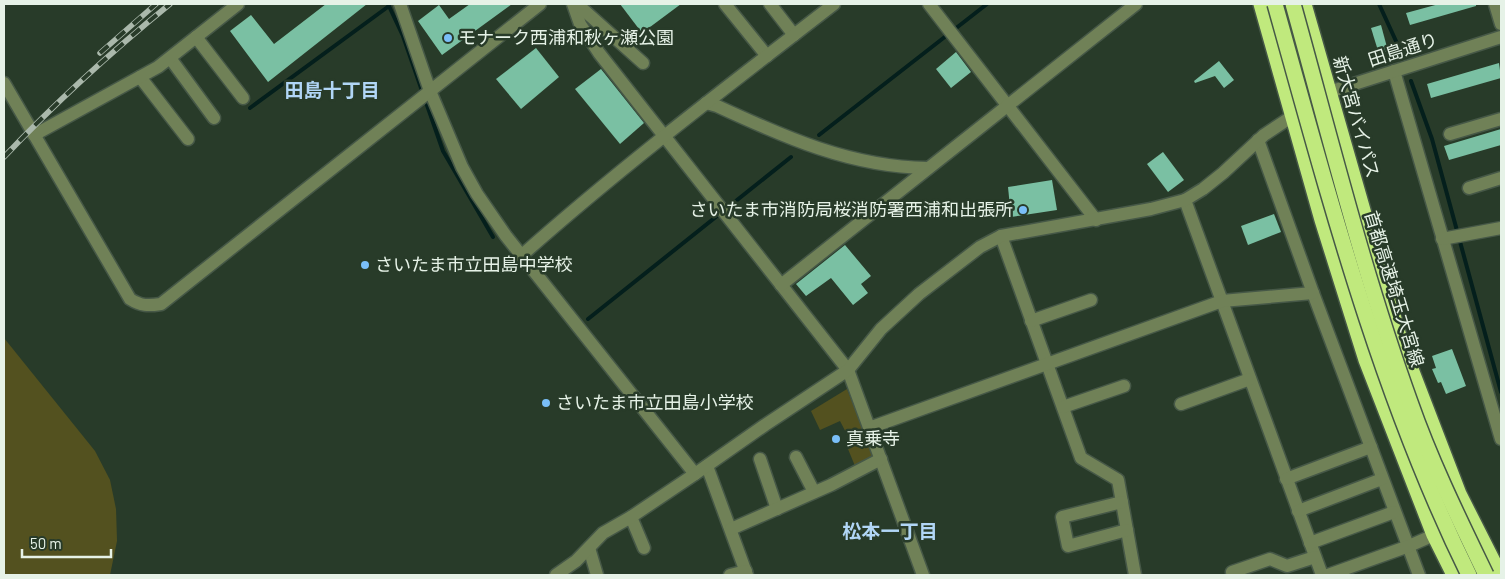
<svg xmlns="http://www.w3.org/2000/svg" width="1505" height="579" viewBox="0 0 1505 579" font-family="Barlow,'Noto Sans JP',sans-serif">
<rect width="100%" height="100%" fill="#283b29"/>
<g fill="#53511f">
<polygon points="4,338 95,451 110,480 116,509 117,541 110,575 4,575"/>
<polygon points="847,389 872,451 873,457 855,466 848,449 853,446 840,421 820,430 811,411"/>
</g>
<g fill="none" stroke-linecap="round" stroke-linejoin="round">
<g stroke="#041f1c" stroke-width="4">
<polyline points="388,4 403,36 443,151 493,237"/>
<polyline points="1379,4 1401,52"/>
<polyline points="1411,81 1432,139 1501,392"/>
<polyline points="250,108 389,6"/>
<polyline points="819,135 987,4"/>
<polyline points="588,319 791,157"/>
</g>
</g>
<g fill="#7ac0a3">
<polygon points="326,4 367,4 268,82 230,31 251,15 274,44"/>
<polygon points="470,4 512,4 442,55 418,21 439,5 449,19"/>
<polygon points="620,4 681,4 642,33"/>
<polygon points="1439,4 1476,4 1476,6 1410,25 1406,13"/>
<polygon points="1381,25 1388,51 1379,54 1371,28"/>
<polygon points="536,48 559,77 521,109 496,79"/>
<polygon points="956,52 971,72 951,88 936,69"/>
<polygon points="1219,61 1234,80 1224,88 1215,76 1195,83 1194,81"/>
<polygon points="1499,63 1501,78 1431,98 1427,84"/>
<polygon points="601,69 644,123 620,144 575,89"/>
<polygon points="1501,129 1501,145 1449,160 1444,146"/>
<polygon points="1163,152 1184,180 1168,192 1147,164"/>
<polygon points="1052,180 1057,210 1011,217 1008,187"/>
<polygon points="1274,214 1281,232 1248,245 1241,226"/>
<polygon points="845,245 871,276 861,284 868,293 853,305 831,278 806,296 796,284"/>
<polygon points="1452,349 1466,386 1446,394 1441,382 1438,383 1432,369 1436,368 1432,356"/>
</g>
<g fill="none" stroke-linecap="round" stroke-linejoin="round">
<defs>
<g id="minor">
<polyline points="400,4 430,91 462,167 477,194 506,236 695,474"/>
<polyline points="573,4 580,24 599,53 848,370 923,575"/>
<polyline points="577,4 643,63"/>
<polyline points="725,4 767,56"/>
<polyline points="770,4 794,35"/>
<polyline points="929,4 1096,220"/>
<polyline points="1495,4 1501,24"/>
<polyline points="196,37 243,98"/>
<polyline points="170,58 214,118"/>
<polyline points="1394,71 1501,439"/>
<polyline points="140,77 188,139"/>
<path d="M4 83 130 299C141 306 148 306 161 304L540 4"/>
<path d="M706 103 717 106C784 137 851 167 927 168"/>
<polyline points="1450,134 1501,119"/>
<polyline points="34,135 158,67 238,4"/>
<polyline points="1258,140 1313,293 1419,575"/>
<polyline points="1469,188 1501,178"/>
<polyline points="1185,200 1322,575"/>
<polyline points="1001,236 1081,458 1118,480 1135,575"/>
<polyline points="1442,239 1501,228"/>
<path d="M521 256C621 167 728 86 834 4"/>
<polyline points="781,285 1136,4"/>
<polyline points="1031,321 1091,300"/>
<polyline points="1181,404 1250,379"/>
<polyline points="1063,407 1124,386"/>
<polyline points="869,428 1222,301 1313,293"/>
<polyline points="796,457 814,492"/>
<polyline points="760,459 777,509"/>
<polyline points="707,466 747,575"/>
<polyline points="1286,479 1371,447"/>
<polyline points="1122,502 1062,517 1068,546 1127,530"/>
<polyline points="1298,511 1382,479"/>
<polyline points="631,517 644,548"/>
<polyline points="731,529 831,485 881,459"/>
<polyline points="1310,543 1394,512"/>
<polyline points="589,548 597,575"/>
<polyline points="1232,572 1270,559 1287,566 1315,557"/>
<polyline points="556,575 576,561 603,533 631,517 695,474 765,425 848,370 881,329 919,294 980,247 1001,236 1151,209 1185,200 1203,189 1223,173 1264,135 1329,92 1501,37"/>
<polyline points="730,575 746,571"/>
<polyline points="1328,575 1409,546 1434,535"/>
</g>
<g id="highway">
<polyline points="1261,4 1322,220 1366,360 1434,535 1454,575"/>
<polyline points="1304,4 1401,343 1459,494 1500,575"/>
</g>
</defs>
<use href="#minor" stroke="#465847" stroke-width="15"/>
<use href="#highway" stroke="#465847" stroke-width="18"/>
<use href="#minor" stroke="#708157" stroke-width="12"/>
<use href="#highway" stroke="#c0e97d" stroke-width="15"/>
<defs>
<g id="rail">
<polyline points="100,53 156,4"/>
<path d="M4 157C56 102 111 52 170 4"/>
</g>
</defs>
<use href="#rail" stroke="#aab8ab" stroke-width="5.5"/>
<use href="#rail" stroke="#283b29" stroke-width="4" stroke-dasharray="11" stroke-linecap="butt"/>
<defs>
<g id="highway-bridge">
<path d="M1275 4C1329 197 1380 394 1469 575"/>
<path d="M1293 4C1330 137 1363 272 1410 402 1431 462 1459 519 1486 575"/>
</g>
</defs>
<use href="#highway-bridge" stroke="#465847" stroke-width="18" stroke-linecap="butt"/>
<use href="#highway-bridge" stroke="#c0e97d" stroke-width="15"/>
</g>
<g fill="#7abff8" stroke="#283b29" stroke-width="2">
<circle cx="448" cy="38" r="5"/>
<circle cx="1023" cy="210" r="5"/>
<circle cx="365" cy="265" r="5"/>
<circle cx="546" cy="403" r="5"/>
<circle cx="836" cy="439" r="5"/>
</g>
<g text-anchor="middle" stroke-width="5" stroke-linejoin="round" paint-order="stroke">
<g font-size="18" fill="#e6f2e7" stroke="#283b29" text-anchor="start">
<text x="458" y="44">モナーク西浦和秋ヶ瀬公園</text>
<text x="1013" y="216" text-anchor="end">さいたま市消防局桜消防署西浦和出張所</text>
<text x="375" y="271">さいたま市立田島中学校</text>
<text x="556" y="409">さいたま市立田島小学校</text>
<text x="846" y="445">真乗寺</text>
</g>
<g font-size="18" fill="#e6f2e7" stroke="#283b29">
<text transform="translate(1403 50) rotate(-18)" y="6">田島通り</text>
<text transform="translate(1356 117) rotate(74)" y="6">新大宮バイパス</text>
<text transform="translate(1394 289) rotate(73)" y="6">首都高速埼玉大宮線</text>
</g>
<g font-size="19" font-weight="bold" fill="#b1d6f6" stroke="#283b29">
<text x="332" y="97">田島十丁目</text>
<text x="890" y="538">松本一丁目</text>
</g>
</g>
<rect width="1505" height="579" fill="none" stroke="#e6f2e7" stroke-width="10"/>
<path d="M22 549v8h89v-8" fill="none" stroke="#e6f2e7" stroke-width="2.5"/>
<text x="30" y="549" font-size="15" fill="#e6f2e7" stroke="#283b29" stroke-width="4" paint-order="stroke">50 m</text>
</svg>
